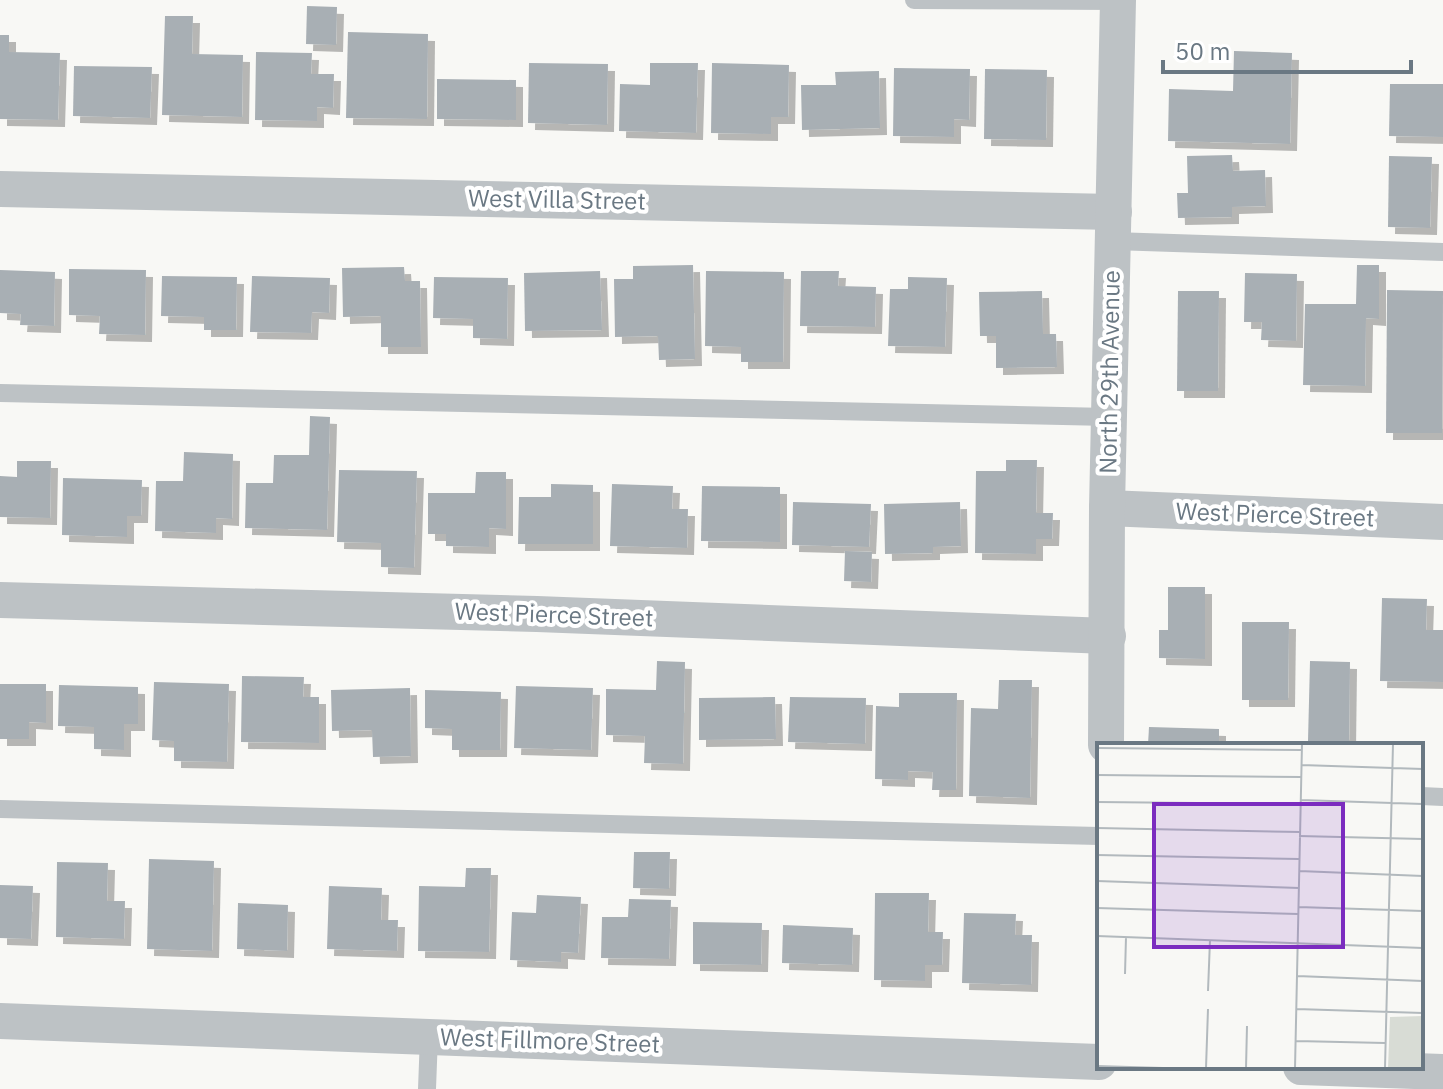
<svg xmlns="http://www.w3.org/2000/svg" width="1443" height="1089" viewBox="0 0 1443 1089" font-family="'IBM Plex Sans',sans-serif">
<defs>
<filter id="shadow"><feDropShadow dx="7" dy="7" stdDeviation="0" flood-color="#0004"/></filter>
</defs>
<rect width="100%" height="100%" fill="#f8f8f5"/>
<g fill="#a8afb4" filter="url(#shadow)">
<polygon points="307,6 337,7 336,45 306,44"/>
<polygon points="165,16 193,16 192,54 243,55 242,117 162,115"/>
<polygon points="348,32 428,34 427,119 346,118"/>
<polygon points="0,35 9,35 9,52 60,53 58,120 0,119"/>
<polygon points="1234,51 1292,53 1290,144 1168,141 1169,89 1233,91"/>
<polygon points="256,52 312,53 311,74 334,74 333,108 317,107 317,121 255,120"/>
<polygon points="529,63 608,64 607,125 528,123"/>
<polygon points="650,63 698,63 696,133 619,131 620,84 650,85"/>
<polygon points="712,63 789,65 788,117 771,117 771,134 711,133"/>
<polygon points="74,66 152,67 150,118 73,116"/>
<polygon points="894,68 970,69 969,120 954,119 954,137 893,136"/>
<polygon points="985,69 1047,70 1046,140 984,139"/>
<polygon points="879,71 880,128 802,130 801,85 836,85 835,72"/>
<polygon points="437,79 516,80 516,120 437,119"/>
<polygon points="1390,84 1443,84 1443,137 1389,136"/>
<polygon points="1232,155 1233,171 1265,170 1266,206 1232,207 1232,217 1178,218 1177,193 1188,193 1187,156"/>
<polygon points="1389,156 1432,157 1430,228 1388,227"/>
<polygon points="693,265 695,359 659,360 658,336 615,337 614,279 633,279 633,266"/>
<polygon points="1357,265 1379,265 1379,319 1366,318 1365,386 1303,385 1305,304 1356,304"/>
<polygon points="404,267 405,281 420,281 421,347 381,347 381,316 343,317 342,268"/>
<polygon points="69,269 146,270 145,335 99,334 100,316 69,315"/>
<polygon points="0,270 55,272 54,326 20,325 21,314 0,313"/>
<polygon points="600,271 602,330 525,331 524,273"/>
<polygon points="706,271 784,272 783,362 741,362 741,347 705,346"/>
<polygon points="801,271 839,271 838,286 876,287 875,327 800,326"/>
<polygon points="1245,273 1297,274 1296,341 1261,340 1262,322 1244,322"/>
<polygon points="162,276 237,277 236,330 204,330 204,317 161,316"/>
<polygon points="252,276 330,278 329,313 312,312 311,333 250,332"/>
<polygon points="434,277 508,278 507,339 473,338 473,319 433,318"/>
<polygon points="908,277 947,278 945,347 888,346 890,289 908,289"/>
<polygon points="1387,290 1443,291 1442,433 1386,433"/>
<polygon points="1042,291 1043,334 1056,334 1057,367 996,368 996,336 980,336 979,292"/>
<polygon points="1178,291 1219,291 1218,391 1177,391"/>
<polygon points="310,416 330,417 327,530 245,528 246,483 273,483 274,455 309,455"/>
<polygon points="184,452 233,454 232,519 216,518 216,533 155,531 156,481 183,481"/>
<polygon points="1006,460 1037,460 1036,513 1053,513 1052,539 1036,539 1036,554 975,553 976,471 1006,471"/>
<polygon points="17,461 51,461 50,518 0,517 0,476 17,477"/>
<polygon points="339,470 417,471 414,568 381,567 381,543 337,542"/>
<polygon points="476,472 506,472 506,529 489,528 489,547 446,546 446,534 428,534 428,493 475,493"/>
<polygon points="63,478 142,480 141,516 127,516 127,537 62,535"/>
<polygon points="551,484 593,485 593,544 518,544 519,497 551,497"/>
<polygon points="612,484 673,486 672,509 688,509 687,548 610,546"/>
<polygon points="702,486 780,487 780,542 701,541"/>
<polygon points="793,502 871,504 869,547 792,545"/>
<polygon points="960,502 961,546 933,547 933,553 885,554 884,504"/>
<polygon points="845,551 872,552 871,582 844,581"/>
<polygon points="1168,587 1205,587 1205,659 1159,658 1159,630 1168,630"/>
<polygon points="1382,598 1427,599 1426,630 1443,630 1443,682 1380,681"/>
<polygon points="1242,622 1289,622 1288,700 1242,700"/>
<polygon points="657,661 685,662 683,764 644,763 645,736 606,735 606,689 656,690"/>
<polygon points="1310,661 1350,662 1349,742 1308,741"/>
<polygon points="242,676 304,677 303,697 319,697 319,743 241,742"/>
<polygon points="999,680 1032,680 1030,798 969,796 971,708 998,709"/>
<polygon points="154,682 229,684 227,762 174,761 174,741 152,740"/>
<polygon points="0,684 46,684 46,723 29,722 29,739 0,739"/>
<polygon points="59,685 138,687 138,724 124,724 124,750 94,749 94,727 58,726"/>
<polygon points="516,686 593,688 591,750 514,748"/>
<polygon points="410,688 411,756 373,757 372,730 332,731 331,690"/>
<polygon points="425,690 501,692 500,750 452,750 452,729 425,728"/>
<polygon points="899,693 957,693 956,790 932,790 933,772 908,771 908,780 875,779 876,706 899,707"/>
<polygon points="775,697 776,739 699,740 699,698"/>
<polygon points="790,697 866,698 865,744 788,742"/>
<polygon points="1149,727 1219,729 1219,745 1148,745"/>
<polygon points="634,852 670,852 669,889 633,888"/>
<polygon points="149,859 214,861 212,951 147,949"/>
<polygon points="57,862 108,863 107,901 125,901 124,939 56,937"/>
<polygon points="466,868 491,868 489,952 418,951 419,886 465,887"/>
<polygon points="0,885 33,886 31,939 0,938"/>
<polygon points="329,886 382,888 381,920 398,920 397,951 327,949"/>
<polygon points="875,893 929,893 928,932 943,932 942,965 925,965 925,981 874,980"/>
<polygon points="537,895 581,897 578,953 561,952 561,962 510,960 512,912 536,913"/>
<polygon points="629,899 671,900 669,959 601,958 602,917 628,917"/>
<polygon points="238,903 288,905 287,951 237,949"/>
<polygon points="964,913 1016,914 1015,935 1032,935 1031,985 962,983"/>
<polygon points="693,922 762,923 761,965 693,964"/>
<polygon points="783,925 853,928 852,965 782,963"/>
</g>
<g fill="none" stroke-linecap="round" stroke-linejoin="round">
<g stroke="#bdc2c5" stroke-width="18">
<polyline points="914,0 1118,1"/>
<polyline points="1113,241 1443,252"/>
<polyline points="0,393 1109,417"/>
<polyline points="1421,796 1443,797"/>
<polyline points="0,809 1099,836"/>
<polyline points="427,1089 429,1036"/>
</g>
<g stroke="#bdc2c5" stroke-width="36">
<polyline points="0,189 1114,212"/>
<polyline points="1107,508 1443,522"/>
<polyline points="0,600 537,614 1108,636"/>
<polyline points="1106,745 1107,508 1118,0"/>
<polyline points="0,1021 1099,1062"/>
<polyline points="1301,1067 1443,1072"/>
</g>
</g>
<g text-anchor="middle" stroke-width="8" stroke-linejoin="round" paint-order="stroke">
<g font-size="24" fill="#6a7883" stroke="#fff">
<text transform="translate(557 200) rotate(1)" y="8">West Villa Street</text>
<text transform="translate(1110 372) rotate(-89)" y="8">North 29th Avenue</text>
<text transform="translate(1275 515) rotate(2)" y="8">West Pierce Street</text>
<text transform="translate(554 615) rotate(2)" y="8">West Pierce Street</text>
<text transform="translate(550 1041) rotate(2)" y="8">West Fillmore Street</text>
</g>
</g>
<g transform="translate(1097 743)">
<rect width="326" height="326" fill="#f8f8f5"/>
<path d="M326 273V325H291L293 274Z" fill="#d8dcd5"/>
<path fill="none" stroke="#b2b9bd" stroke-width="2" d="M0 5 204 7M204 22 326 26M0 32 204 34M203 57 326 61M0 59 203 61M0 85 203 89M202 93 326 96M0 112 202 116M202 128 326 133M0 138 202 145M201 164 326 168M0 165 201 171M0 193 326 205M28 231 29 194M200 233 326 238M111 248 113 197M199 266 326 270M199 298 288 300M0 323 66 325M109 325 111 266M149 325 150 283M198 325 205 1M288 325 296 1"/>
<path fill="#7b2cbf" fill-opacity="0.15" stroke="#7b2cbf" stroke-width="4" d="M57 61H246V204H57Z"/>
<rect width="326" height="326" fill="none" stroke="#6a7883" stroke-width="4"/>
</g>
<path d="M1163 60v12h248v-12" fill="none" stroke="#6a7883" stroke-width="4"/>
<text x="1175" y="60" font-size="24" fill="#6a7883" stroke="#ffffff" stroke-width="6" paint-order="stroke">50 m</text>
</svg>
